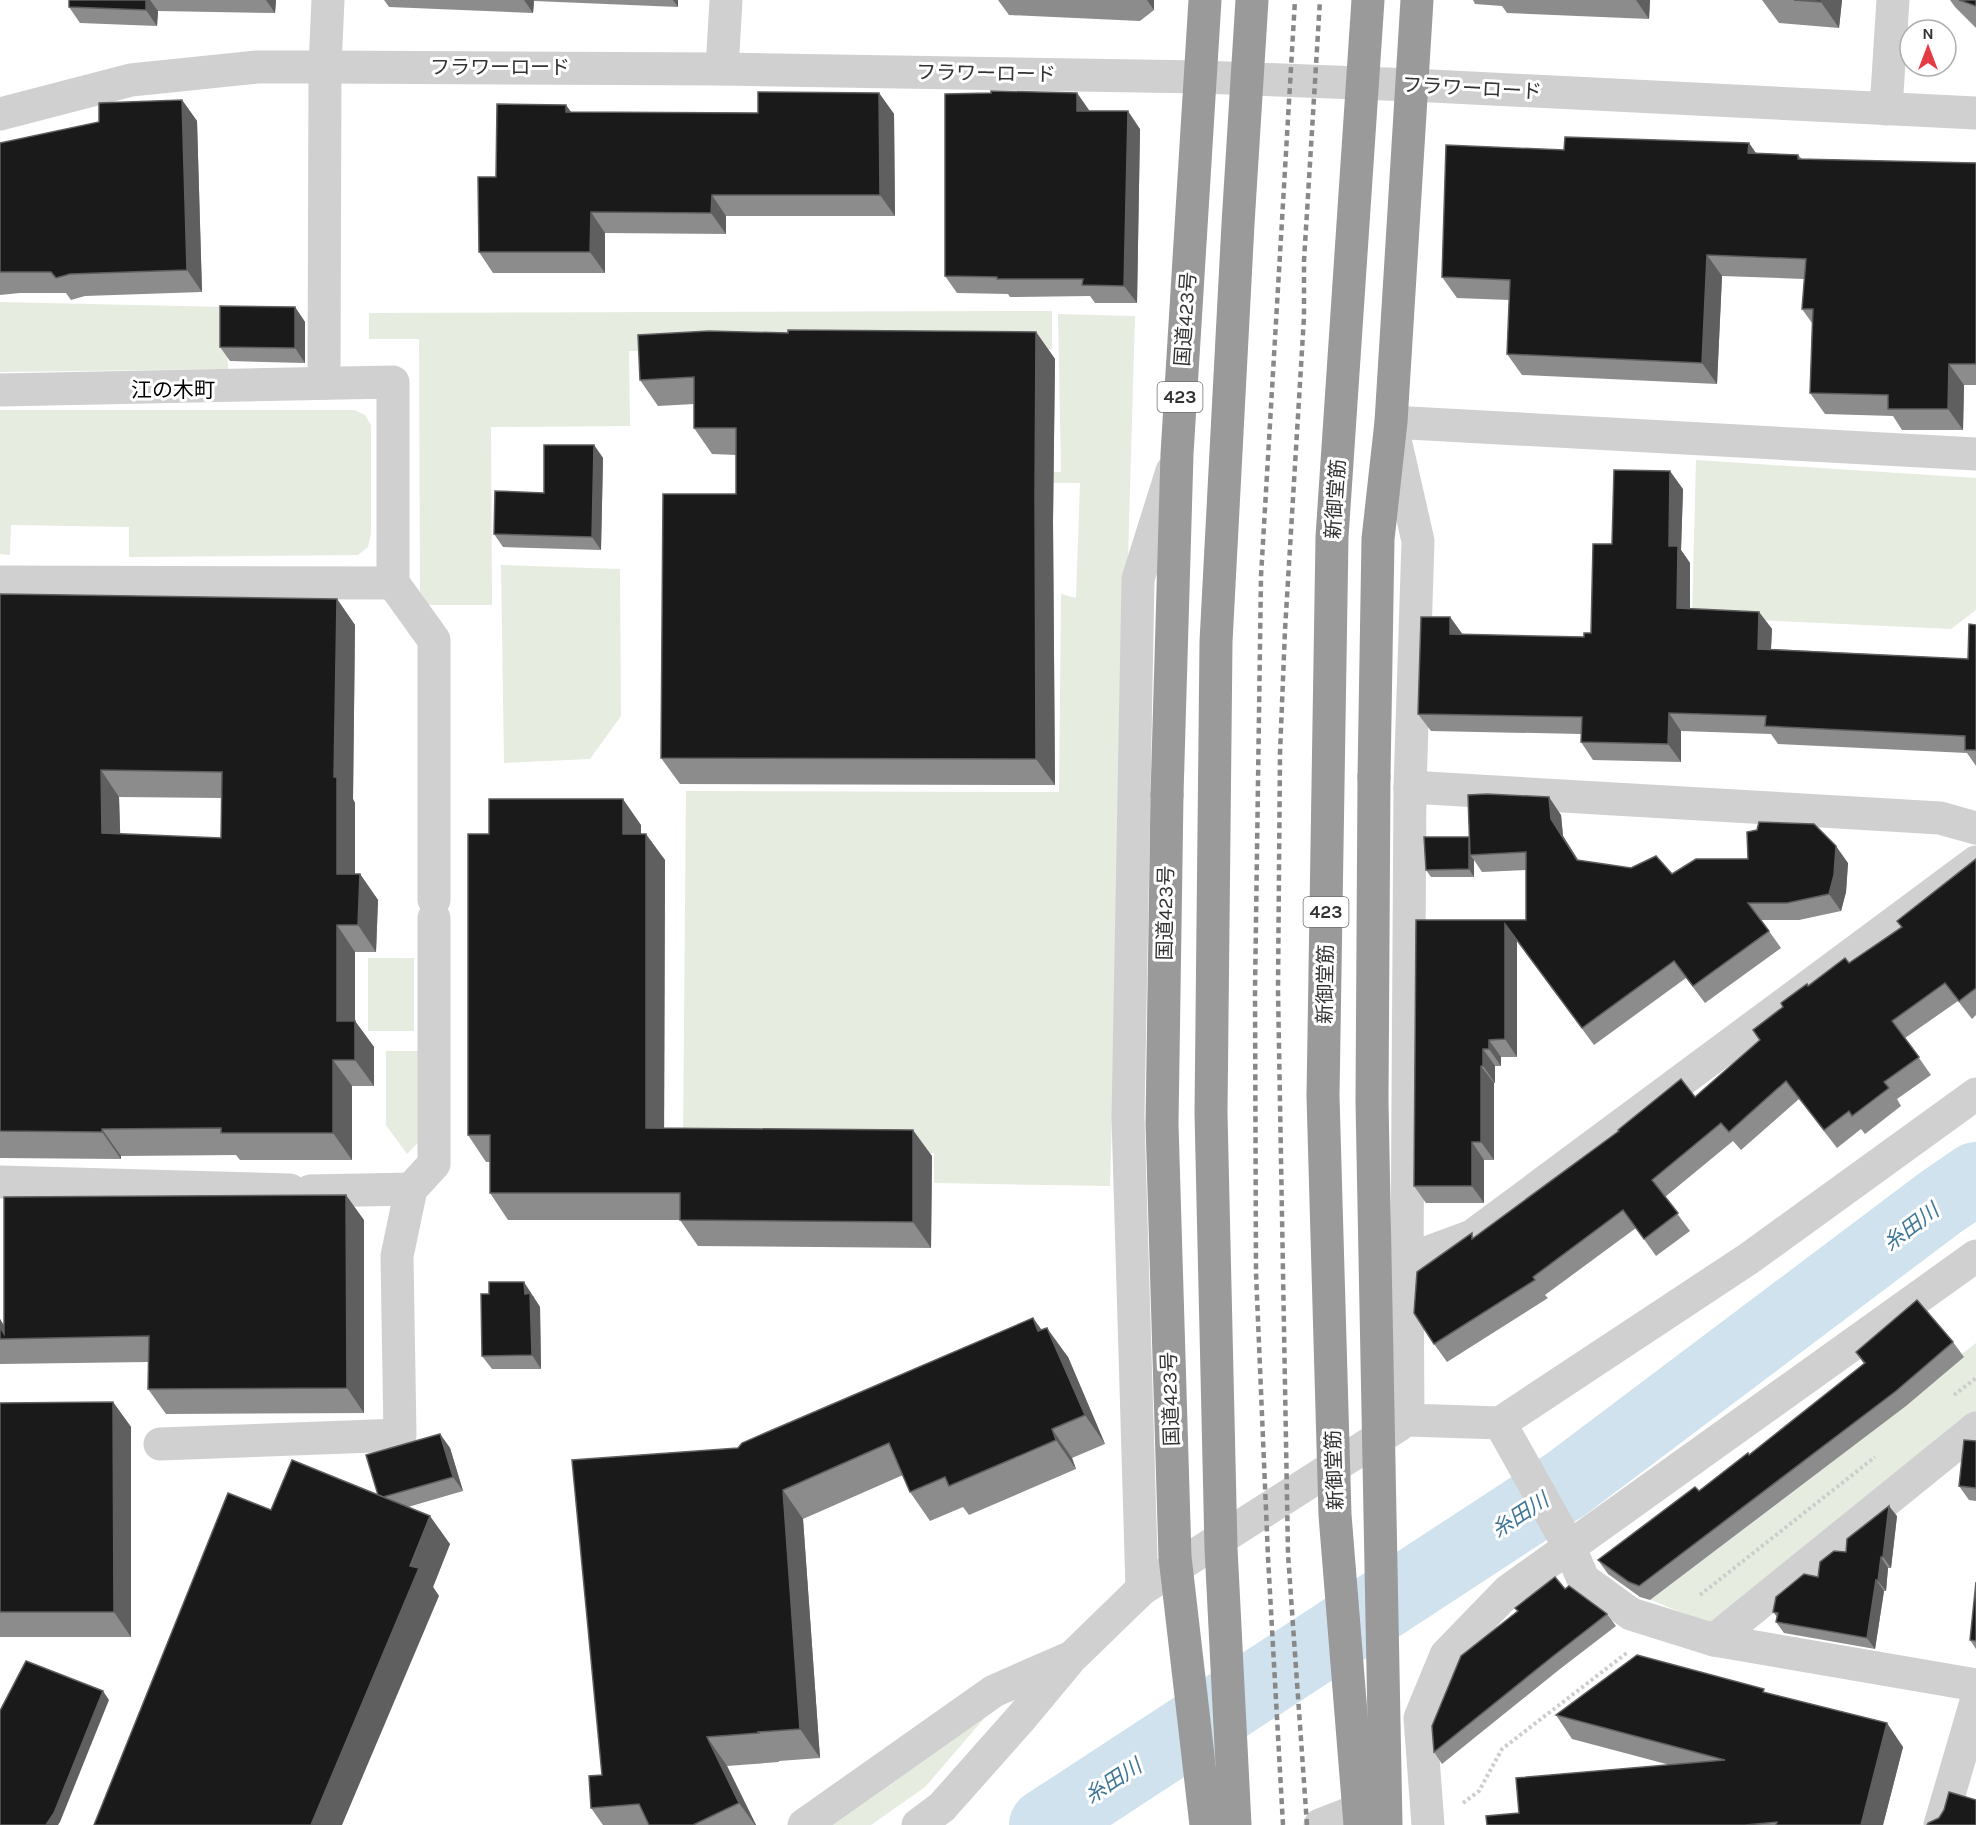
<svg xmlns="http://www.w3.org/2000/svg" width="1976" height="1825" viewBox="0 0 1976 1825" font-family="Karla,'Noto Sans JP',sans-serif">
<rect width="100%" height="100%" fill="#fff"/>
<g fill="#e6ecdf">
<polygon points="0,302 226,307 228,369 0,372"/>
<polygon points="1052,311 1052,349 629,351 630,426 491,427 492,605 420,605 419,339 369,339 369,313"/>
<polygon points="1058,314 1135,316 1110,1186 934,1183 934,1153 747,1151 683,1142 686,791 1059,792 1061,594 1076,598 1080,483 980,482 981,472 1061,472"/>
<polygon points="0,410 355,410 365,415 371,425 371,533 368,547 358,555 129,557 129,527 11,525 10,555 0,554"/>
<polygon points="1696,460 1976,478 1976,610 1951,629 1692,617"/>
<polygon points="501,565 620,569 621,716 590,759 504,763"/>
<rect x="368" y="958" width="46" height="73"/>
<polygon points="386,1051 419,1051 419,1142 407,1154 386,1125"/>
<polygon points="1976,1343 1976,1414 1711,1625 1649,1599"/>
<polygon points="994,1707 925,1787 871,1825 824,1825"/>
</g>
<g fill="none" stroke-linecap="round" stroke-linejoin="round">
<polyline stroke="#cfe2ee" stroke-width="72" points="1045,1825 1565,1485 1941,1202 1976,1178"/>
<g stroke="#cdcdcd" stroke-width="4" stroke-dasharray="3 3" stroke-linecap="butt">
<polyline points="1954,1395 1976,1378"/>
<polyline points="1700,1595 1875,1457"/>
<polyline points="1463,1803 1479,1791 1502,1749 1628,1652"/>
</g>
<g stroke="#d0d0d0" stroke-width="33">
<polyline points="722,69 726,0"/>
<polyline points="1886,109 1893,0"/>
<polyline points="0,114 131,80 257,67 325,67 722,69 1201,77 1412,85 1976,113"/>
<polyline points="324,383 325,67 328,0"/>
<polyline points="0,390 393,382 393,583 0,582"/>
<polyline points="1976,454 1391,422 1418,541 1410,787 1407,1260 1408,1420 1500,1423 1748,1259 1976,1094"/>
<polyline points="393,583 434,640 434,900"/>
<polyline points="1410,787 1940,818 1976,828"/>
<polyline points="0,1182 290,1190"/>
<polyline points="310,1191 411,1189"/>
<polyline points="1407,1260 1472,1236 1976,862"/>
<polyline points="1500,1423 1570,1548 1583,1579 1631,1614 1714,1640 1976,1685"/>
<polyline points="160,1444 400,1435 397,1256 411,1189 434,1164 434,918"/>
<polyline points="1142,1589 1128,1117 1138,579 1172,471"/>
<polyline points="1714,1640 1976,1428"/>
<polyline points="804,1825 994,1691 1067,1659"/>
<polyline points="918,1825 942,1807 1021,1718 1071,1658 1142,1589 1399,1425"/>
<polyline points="1320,1825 1385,1800"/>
<polyline points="1428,1825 1420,1718 1446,1655 1508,1591 1976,1256"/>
<polyline points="1940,1825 1976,1702"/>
</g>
<g stroke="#9a9a9a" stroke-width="33">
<polyline points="1374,777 1378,539 1391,422 1417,0"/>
<polyline points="1167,795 1177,454 1205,0"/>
</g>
<g stroke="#888" stroke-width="4.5" stroke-dasharray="6 4.5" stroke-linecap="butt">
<polyline points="1283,1825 1268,1557 1256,1273 1255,990 1261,576 1295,0"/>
<polyline points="1307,1825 1288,1554 1278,990 1280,753 1285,630 1304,317 1304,261 1320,0"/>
</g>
<g stroke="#9a9a9a" stroke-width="33">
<polyline points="1374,777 1372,1101 1386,1825"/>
<polyline points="1167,795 1162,1124 1175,1557 1206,1825"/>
<polyline points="1235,1825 1221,1548 1211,1113 1216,642 1238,224 1252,0"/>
<polyline points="1360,1825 1335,1515 1323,1096 1332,537 1368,0"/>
</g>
</g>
<g fill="#8c8c8c" fill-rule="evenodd">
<polygon points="69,0 276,0 275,13 158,11 157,26 80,23 69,7"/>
<polygon points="384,0 678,0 678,7 534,1 533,13 389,7"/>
<polygon points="998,0 1154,0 1154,10 1140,21 1009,15"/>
<polygon points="1473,0 1650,0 1649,19 1507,13 1502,6 1475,4"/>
<polygon points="1762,0 1842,0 1839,28 1779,23"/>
<polygon points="1950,0 1976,0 1976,28 1955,7"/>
<polygon points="879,93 894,114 895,216 726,216 726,234 605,233 605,273 493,273 479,252 496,177 566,105 571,112 758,113"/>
<polygon points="991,93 1077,93 1089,111 1140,129 1137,303 1095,303 1090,296 1010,297 1008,294 957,293 945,276"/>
<polygon points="182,100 197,121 202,292 85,296 71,300 66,293 20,293 0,295 0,143 99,122"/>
<polygon points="1749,143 1756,153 1798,155 1802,159 1976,163 1976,385 1964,385 1963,430 1902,430 1893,416 1825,414 1810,393 1812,323 1802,309 1804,279 1722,276 1717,384 1522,375 1507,354 1509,300 1457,298 1442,277"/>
<polygon points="295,307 305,322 305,363 230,361 220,347"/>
<polygon points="1036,332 1055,359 1053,521 1055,785 680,784 661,758 736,494 736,455 712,454 694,428 694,404 658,406 640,380 788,333"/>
<polygon points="594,445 603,458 601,550 503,547 494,534 544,493"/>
<polygon points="1683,489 1681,550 1690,563 1690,609 1759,612 1772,629 1771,649 1968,659 1976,625 1976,766 1967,753 1778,744 1771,734 1681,731 1681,762 1593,760 1581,742 1581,734 1431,731 1418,714 1450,617 1463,635 1584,637 1591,633 1612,544"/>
<path d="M0 594 337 599 355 625 353 799 355 803V874H360L378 900 376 952H355V1021L374 1047V1086H352V1160H240L236 1155 121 1156V1159L0 1158ZM119 797 221 798V838L120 834Z"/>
<polygon points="1561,815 1563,836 1578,860 1672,874 1848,863 1846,892 1841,911 1799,920 1761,920 1781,948 1705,1003 1686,978 1594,1045 1517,941 1517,1057 1501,1057 1501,1066 1495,1066 1495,1083 1494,1083 1494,1160 1484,1160 1484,1203 1426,1203 1414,1186 1416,920 1526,920 1526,870 1482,872 1474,860 1474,877 1431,877 1426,870"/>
<polygon points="641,825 641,834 665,860 664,1128 932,1156 931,1248 698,1246 680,1220 508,1220 490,1193 490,1162 486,1162 468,1135 489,834"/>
<polygon points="1976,859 1976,1015 1972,1019 1958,1001 1905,1038 1931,1075 1897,1099 1901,1106 1865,1134 1861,1129 1837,1148 1799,1099 1741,1150 1733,1141 1665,1197 1690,1231 1656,1256 1636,1228 1545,1295 1548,1298 1447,1362 1434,1344 1475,1237 1695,1097 1760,1041 1783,1007 1808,986 1849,963 1901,927"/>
<polygon points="364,1220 364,1413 166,1414 148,1389 148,1362 0,1364 0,1319 4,1325"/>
<polygon points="534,1296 534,1298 540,1307 541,1369 492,1369 482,1356"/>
<polygon points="1033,1318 1042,1330 1068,1357 1105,1444 1072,1458 1076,1469 969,1515 963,1507 930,1521 910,1492 903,1475 803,1519 820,1758 779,1761 779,1762 727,1766 756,1825 603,1825 591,1808 602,1775 738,1448"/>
<polygon points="1953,1342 1964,1357 1906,1406 1650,1600 1640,1597 1608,1574 1598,1560 1699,1491 1749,1455 1864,1364 1856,1352"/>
<polygon points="113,1402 131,1427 131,1637 0,1637 0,1403"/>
<polygon points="440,1434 450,1448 463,1491 408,1507 450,1544 433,1587 439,1596 271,1510 378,1495"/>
<polygon points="1976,1441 1976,1501 1969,1500 1959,1486"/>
<polygon points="1897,1516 1891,1568 1888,1568 1886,1591 1884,1591 1875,1649 1784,1633 1776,1622 1777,1617 1773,1612 1818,1577 1846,1552"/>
<polygon points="1976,1582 1976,1649 1970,1640"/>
<polygon points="1565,1589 1607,1614 1616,1626 1560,1669 1442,1764 1434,1752"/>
<polygon points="1767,1693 1903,1747 1883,1825 1487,1825 1519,1813 1670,1765 1572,1739 1556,1715"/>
</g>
<g fill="#5f5f5f">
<polygon points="146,0 150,0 158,11 157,26 146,10"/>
<polygon points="266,0 276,0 275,13"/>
<polygon points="524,0 533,0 534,1 533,13"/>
<polygon points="673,0 678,0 678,7"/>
<polygon points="1147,0 1154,0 1154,10"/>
<polygon points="1636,0 1650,0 1649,19"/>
<polygon points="1822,0 1842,0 1839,28 1821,2"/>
<polygon points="879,93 894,114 895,216 880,195"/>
<polygon points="1077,93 1089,110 1089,128 1077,111"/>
<polygon points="182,100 197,121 202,292 187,270"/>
<polygon points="566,105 580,125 566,112"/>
<polygon points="1128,111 1140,129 1137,303 1124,286"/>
<polygon points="1749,143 1763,164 1748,153"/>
<polygon points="712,195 726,216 726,234 711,213"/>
<polygon points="591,212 605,233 605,273 590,252"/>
<polygon points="1707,255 1722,276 1717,384 1702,363"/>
<polygon points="295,307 305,322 305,363 295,348"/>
<polygon points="1036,332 1055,359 1053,521 1055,785 1036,759 1035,494"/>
<polygon points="1949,364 1964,385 1963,430 1948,409"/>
<polygon points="594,445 603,458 601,550 592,537"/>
<polygon points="1670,471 1683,489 1681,550 1690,563 1690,626 1677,608 1669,546"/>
<polygon points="337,599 355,625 353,799 355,803 355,900 337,874 334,777"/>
<polygon points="1759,612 1772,629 1770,666 1758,649"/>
<polygon points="1450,617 1463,635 1450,634"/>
<polygon points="1669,713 1681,731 1681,762 1668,744"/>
<polygon points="101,770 119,797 121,859 102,833"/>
<polygon points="1549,797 1561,815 1563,836 1589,877 1551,819"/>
<polygon points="623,799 641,825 641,860 623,834"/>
<polygon points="646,834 665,860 664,1154 646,1128"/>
<polygon points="1469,837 1470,855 1474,860 1474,877 1469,869"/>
<polygon points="1836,846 1848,863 1846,892 1841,911 1829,894"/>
<polygon points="360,874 378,900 376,952 358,925"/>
<polygon points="1505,924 1517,941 1517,1057 1505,1039"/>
<polygon points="337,925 355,952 355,1021 374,1047 374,1086 355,1060 337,1021"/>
<polygon points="1489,1040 1501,1057 1501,1066 1489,1049"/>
<polygon points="1483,1049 1495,1066 1495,1083 1483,1066"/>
<polygon points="333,1060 352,1086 352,1160 333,1133"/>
<polygon points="1481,1066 1494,1083 1494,1160 1481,1142"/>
<polygon points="102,1129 121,1156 121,1159 102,1132"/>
<polygon points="913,1130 932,1156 931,1248 913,1222"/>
<polygon points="1472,1142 1484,1160 1484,1203 1472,1186"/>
<polygon points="346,1195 364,1220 364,1413 347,1388"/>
<polygon points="524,1282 540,1307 541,1369 532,1355"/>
<polygon points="1033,1318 1053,1347 1038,1331"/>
<polygon points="0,1319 11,1339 4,1334 0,1327"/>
<polygon points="1047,1328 1068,1357 1105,1444 1085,1415"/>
<polygon points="113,1402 131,1427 131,1637 114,1612"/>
<polygon points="1052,1429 1072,1458 1076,1469 1056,1440"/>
<polygon points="440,1434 450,1448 463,1491 453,1477"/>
<polygon points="783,1490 803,1519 820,1758 800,1729"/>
<polygon points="1889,1506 1897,1516 1891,1568 1883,1557"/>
<polygon points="430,1516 450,1544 433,1587 439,1596 342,1825 311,1825"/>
<polygon points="1881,1557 1888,1568 1886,1591 1878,1581"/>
<polygon points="1876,1580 1884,1591 1875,1649 1867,1638"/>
<polygon points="103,1691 109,1700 60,1822 58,1825 46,1825"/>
<polygon points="1887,1723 1903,1747 1883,1825 1861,1825"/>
<polygon points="707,1737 727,1766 756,1825 755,1825 739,1803"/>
</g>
<g fill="#1a1a1a" stroke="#5f5f5f" stroke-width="1.5" fill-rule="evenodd">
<polygon points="69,0 146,0 146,10 69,7"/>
<polygon points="1794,0 1822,0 1821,2"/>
<polygon points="1959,0 1976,0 1976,6"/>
<polygon points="991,91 1077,93 1077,111 1128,111 1124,286 1082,285 1083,279 997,279 997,277 945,276 945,94 991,93"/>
<polygon points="758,92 879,93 880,195 712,195 711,213 591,212 590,252 479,252 478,177 496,177 497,104 566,105 566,112 758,113"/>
<polygon points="182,100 187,270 70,274 56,278 51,272 0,272 0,143 99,122 99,103"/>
<polygon points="1565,137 1749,143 1748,153 1798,155 1798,159 1976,163 1976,364 1949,364 1948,409 1888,409 1888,395 1810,393 1813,309 1802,309 1806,259 1707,255 1702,363 1507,354 1510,280 1442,277 1446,145 1564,150"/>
<polygon points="220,306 295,307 295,348 220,347"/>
<polygon points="788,330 1036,332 1035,494 1036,759 661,758 663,494 736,494 736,428 694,428 694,377 640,380 638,335 709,331 788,333"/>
<polygon points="544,445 594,445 592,537 494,534 495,491 544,493"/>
<polygon points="1614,470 1670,471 1669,546 1678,546 1677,608 1759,612 1758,649 1968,659 1969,624 1976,625 1976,750 1965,750 1965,736 1765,726 1766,716 1669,713 1668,744 1581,742 1582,717 1418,714 1421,617 1450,617 1450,634 1584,637 1584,633 1591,633 1593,544 1612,544"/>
<path d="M0 594 337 599 334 777H337V874H360L358 925H337V1021H355V1060H333V1133H221V1128L102 1129V1132L0 1131ZM101 770 222 772 221 838 102 833Z"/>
<polygon points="1487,794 1549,797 1551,819 1577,860 1631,868 1656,856 1672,874 1696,859 1748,859 1747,832 1757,830 1759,822 1814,824 1836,846 1834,875 1829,894 1787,903 1748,903 1769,931 1693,986 1674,961 1582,1028 1505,924 1505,1039 1489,1040 1489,1049 1483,1049 1483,1066 1481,1066 1481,1142 1472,1142 1472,1186 1414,1186 1416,920 1526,920 1526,852 1470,855 1468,795"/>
<polygon points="489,799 623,799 623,834 646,834 646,1128 913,1130 913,1222 680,1220 680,1193 490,1193 490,1135 468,1135 468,834 489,834"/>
<polygon points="1424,837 1469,837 1469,869 1426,870"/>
<polygon points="1976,859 1976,988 1959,1001 1945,983 1892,1021 1919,1057 1884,1082 1889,1088 1852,1116 1849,1111 1824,1130 1786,1081 1729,1132 1721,1123 1652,1180 1678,1213 1644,1239 1623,1210 1533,1277 1535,1280 1434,1344 1414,1313 1417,1272 1472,1233 1472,1239 1619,1131 1618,1130 1681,1079 1695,1097 1760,1040 1753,1030 1783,1007 1781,1003 1807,984 1808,986 1845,958 1849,963 1902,927 1897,921"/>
<polygon points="346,1195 347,1388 148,1389 149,1336 0,1339 0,1327 4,1334 4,1197"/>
<polygon points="489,1282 524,1282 525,1294 530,1293 532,1355 482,1356 481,1294 489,1294"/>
<polygon points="1917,1300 1953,1342 1896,1391 1639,1586 1629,1582 1598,1560 1695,1487 1699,1491 1748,1453 1749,1455 1865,1363 1856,1352"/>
<polygon points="1033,1318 1038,1331 1047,1328 1085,1415 1052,1429 1056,1440 949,1486 945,1477 910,1492 889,1443 783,1490 800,1729 758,1732 759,1733 707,1737 739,1803 693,1825 649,1825 639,1804 591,1808 589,1776 602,1775 572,1460 738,1448 742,1443"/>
<polygon points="113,1402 114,1612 0,1612 0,1403"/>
<polygon points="440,1434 453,1477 383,1497 378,1495 366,1455"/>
<polygon points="1964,1440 1976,1441 1976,1488 1959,1486"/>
<polygon points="292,1460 430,1516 410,1566 419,1568 311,1825 94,1825 228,1493 271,1510"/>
<polygon points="1889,1506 1883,1557 1881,1557 1878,1581 1876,1580 1867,1638 1776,1622 1778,1613 1773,1612 1776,1597 1804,1574 1818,1577 1820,1562 1834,1551 1846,1552 1847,1539"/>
<polygon points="1555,1577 1565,1589 1569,1586 1607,1614 1552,1657 1434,1752 1432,1726 1461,1656 1518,1611 1515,1608"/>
<polygon points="1976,1582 1976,1641 1970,1640"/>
<polygon points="1637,1655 1764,1689 1763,1692 1887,1723 1861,1825 1776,1825 1777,1822 1745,1825 1487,1825 1486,1816 1519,1813 1516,1778 1725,1760 1556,1715"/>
<polygon points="26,1661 103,1691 54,1813 46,1825 0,1825 0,1711"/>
<polygon points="1949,1792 1976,1800 1976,1825 1927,1825 1928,1823 1939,1818 1944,1810"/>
</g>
<g text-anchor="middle" stroke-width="6" stroke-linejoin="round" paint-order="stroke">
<g fill="#fff" stroke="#707070" stroke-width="1.5">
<rect x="1157.5" y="382" width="45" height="30" rx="4.5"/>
<rect x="1303.5" y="897" width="45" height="30" rx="4.5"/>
</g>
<g font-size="18" font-weight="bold" fill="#333">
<text x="1180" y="403">423</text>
<text x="1326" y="918">423</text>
</g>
<g font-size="20" fill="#333" stroke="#fff">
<text x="500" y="74">フラワーロード</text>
<text transform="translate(986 73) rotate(1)" y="7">フラワーロード</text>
<text transform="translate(1472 88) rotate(3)" y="7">フラワーロード</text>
<text transform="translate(1185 319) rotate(-86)" y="7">国道423号</text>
<text transform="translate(1335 499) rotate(-86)" y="7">新御堂筋</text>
<text transform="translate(1165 913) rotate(-89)" y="7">国道423号</text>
<text transform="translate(1325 984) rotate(-89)" y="7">新御堂筋</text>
<text transform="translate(1170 1399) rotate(-92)" y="7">国道423号</text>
<text transform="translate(1334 1470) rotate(-92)" y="7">新御堂筋</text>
</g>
<g font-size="21" fill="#000" stroke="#fff">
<text x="173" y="397">江の木町</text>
</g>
<g font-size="21" font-style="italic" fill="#3f7597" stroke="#fff">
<text transform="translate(1911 1227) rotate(-37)" y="7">糸田川</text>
<text transform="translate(1520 1515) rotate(-33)" y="7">糸田川</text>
<text transform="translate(1113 1781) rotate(-33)" y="7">糸田川</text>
</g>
</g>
<g transform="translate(1928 48)"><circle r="28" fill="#ffffff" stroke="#adadad" stroke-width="1.5"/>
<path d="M0-4.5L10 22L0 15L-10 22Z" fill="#e63946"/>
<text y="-9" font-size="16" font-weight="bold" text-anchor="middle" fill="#333333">N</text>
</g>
</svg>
